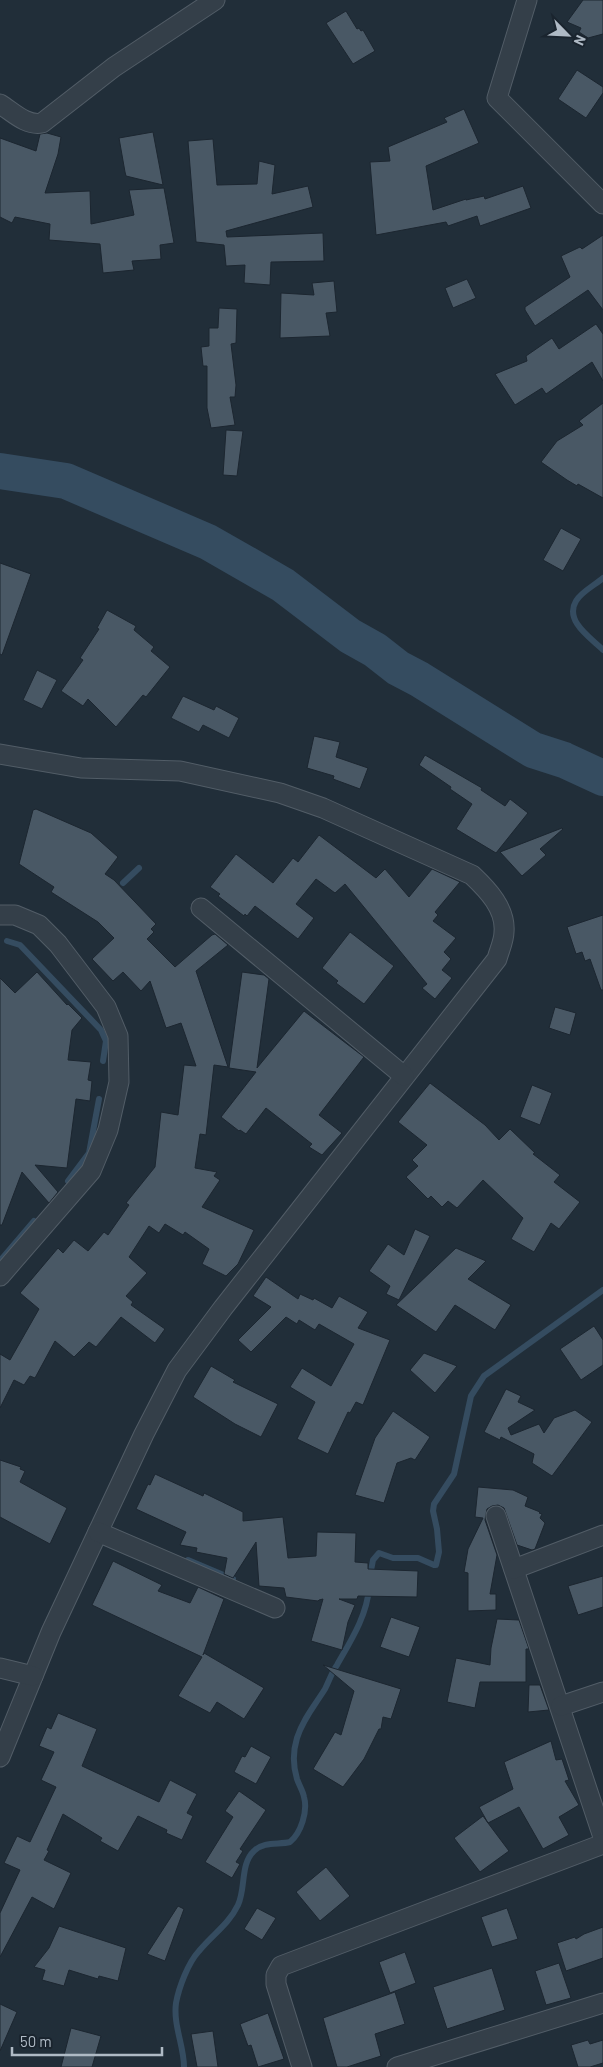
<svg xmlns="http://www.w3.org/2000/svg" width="603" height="2067" viewBox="0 0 603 2067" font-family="Barlow,sans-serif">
<rect width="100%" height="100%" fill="#212e39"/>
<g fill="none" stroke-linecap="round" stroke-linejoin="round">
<g stroke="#354c60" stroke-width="6">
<path d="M603 578C595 585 581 592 576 601 564 621 591 638 603 650"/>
<polyline points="123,883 139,868"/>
<polyline points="7,941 20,945 101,1030 106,1041 103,1061"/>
<polyline points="68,1181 89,1153 99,1099"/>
<polyline points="0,1261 34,1221"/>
<polyline points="188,1560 233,1579"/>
<polyline points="370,1576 373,1560 379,1553 393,1558 418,1558 434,1565 436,1565 439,1552 437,1529 433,1511 434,1504 454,1474 471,1396 484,1376 603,1290"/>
<path d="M184 2067C184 2046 173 2025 176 2003 179 1987 188 1963 199 1951 212 1935 229 1924 238 1905 246 1888 240 1864 254 1851 264 1841 279 1845 290 1842 301 1833 308 1811 304 1797 303 1791 299 1785 297 1779 293 1766 293 1751 297 1738 303 1719 315 1705 325 1689 329 1681 332 1672 337 1665 350 1642 367 1616 369 1588"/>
</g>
<polyline stroke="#354c60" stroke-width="36" points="0,471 66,481 208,542 283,585 350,636 375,650 398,668 419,679 533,750 564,760 603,778"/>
</g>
<g fill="#495865" stroke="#1c2630">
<polygon points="583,0 603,0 603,34 588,38 579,32 581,28 567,22"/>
<polygon points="346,11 357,29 359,28 361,31 363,30 375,51 353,64 326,23"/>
<polygon points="577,70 603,87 603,93 586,118 558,99"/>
<polygon points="464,109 479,143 426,166 433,210 466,199 466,200 484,196 485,199 523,186 531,208 480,226 477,216 448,226 446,222 376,235 370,162 390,161 388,147 447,122 444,118"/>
<polygon points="153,132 163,185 126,176 125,172 119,138"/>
<polygon points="47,133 61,137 58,154 45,193 90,191 91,224 134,215 129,190 164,188 174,243 160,245 161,259 132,261 134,270 103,273 100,244 49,240 50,224 15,217 12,223 0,217 0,138 36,151 40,134"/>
<polygon points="213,139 217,185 257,184 259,161 275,165 272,194 308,186 313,207 226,231 227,237 323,233 324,261 271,262 270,285 244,283 245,265 226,266 224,245 196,242 188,141"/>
<polygon points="603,235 603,310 588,290 535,326 525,310 525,307 570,277 561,256 580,247 582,249"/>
<polygon points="467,279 476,298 453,308 445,288"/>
<polygon points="334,281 337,312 326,313 330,336 280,338 281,293 314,295 312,283"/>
<polygon points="219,308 237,309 236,343 231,344 236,385 235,397 230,397 235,425 211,428 207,408 207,366 203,366 201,347 209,346 209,328 218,328"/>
<polygon points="596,324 603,334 603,381 592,362 546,394 542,388 515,405 495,374 527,361 526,356 552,338 559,349"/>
<polygon points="603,403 603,498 578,484 577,486 567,480 541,462 557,441 583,425 579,421"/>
<polygon points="226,430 243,431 237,476 223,475"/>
<polygon points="561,528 581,539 563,571 543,560"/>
<polygon points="0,563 31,574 2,655 0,654"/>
<polygon points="107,610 136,626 134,630 154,647 151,651 170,667 146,697 143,695 116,727 88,699 83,706 61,691 83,660 80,658 99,629 97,628"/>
<polygon points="37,670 57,680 42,709 23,700"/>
<polygon points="183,696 214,710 216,706 239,718 229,738 203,725 199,732 171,718"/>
<polygon points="314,736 340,742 336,757 368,768 360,789 333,779 334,776 307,768"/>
<polygon points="425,755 482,788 481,790 505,806 510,799 528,813 496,853 456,829 472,804 450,789 451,787 419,765"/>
<polygon points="36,809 91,833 118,857 105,874 114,880 156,924 151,929 154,932 147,939 175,967 212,935 215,934 228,945 196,971 228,1067 214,1065 206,1135 200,1134 195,1168 217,1172 214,1176 220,1180 202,1207 254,1230 238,1264 226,1276 202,1264 209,1249 185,1232 183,1235 165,1224 159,1233 149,1226 129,1257 147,1273 126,1296 133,1302 131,1305 165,1329 155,1343 121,1317 96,1347 89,1342 74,1357 55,1341 35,1378 30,1376 24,1385 14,1380 0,1408 0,1354 10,1360 39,1309 20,1293 58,1248 63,1253 74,1240 88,1251 104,1232 108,1235 129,1205 126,1203 155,1167 161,1112 178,1115 184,1065 196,1066 181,1023 166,1028 150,981 141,991 123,972 113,981 92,959 114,938 98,922 51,892 54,887 19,864 33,810"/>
<polygon points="562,828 563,829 540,849 546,855 522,876 500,852"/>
<polygon points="319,835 376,878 385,869 409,897 432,869 460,882 435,912 438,915 433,921 456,938 444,952 451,959 442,970 452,978 435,999 422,988 427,984 345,884 335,893 316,879 296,904 314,918 298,939 255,906 247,916 245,914 244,916 218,896 220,894 210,887 236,854 273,883 293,858 298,862"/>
<polygon points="603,915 603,990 601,990 590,959 585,961 582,952 576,954 567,927"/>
<polygon points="350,932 394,966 364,1004 336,983 338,981 322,968"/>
<polygon points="37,972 67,1005 68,1004 82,1018 72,1030 68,1060 91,1062 88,1080 92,1081 90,1101 76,1099 67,1168 35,1165 58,1192 49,1203 22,1172 2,1225 0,1225 0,978 15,993"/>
<polygon points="242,972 264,975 269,979 257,1068 304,1011 364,1057 319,1115 342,1133 322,1155 309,1147 312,1144 266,1108 246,1134 240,1130 239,1131 221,1117 256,1072 229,1068"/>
<polygon points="555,1007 576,1013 570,1035 549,1028"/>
<polygon points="430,1083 485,1125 499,1140 510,1129 535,1153 533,1154 560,1175 554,1182 580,1202 559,1229 551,1223 534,1252 511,1239 523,1218 483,1180 457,1208 448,1201 442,1207 431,1196 428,1199 406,1177 418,1166 412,1160 427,1145 398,1122"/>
<polygon points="532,1085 552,1093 540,1125 520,1117"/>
<polygon points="415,1229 430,1236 399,1300 386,1294 390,1286 369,1271 388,1244 404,1255"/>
<polygon points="456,1248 486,1261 468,1279 511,1305 495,1330 455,1305 436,1332 396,1305"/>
<polygon points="266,1277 298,1299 300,1294 313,1300 314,1298 332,1308 339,1296 368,1312 358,1328 390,1340 363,1405 356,1402 350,1413 348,1412 328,1454 297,1439 315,1402 290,1387 302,1368 331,1386 354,1344 319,1324 315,1330 299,1320 297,1324 286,1317 251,1352 238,1340 271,1307 253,1296"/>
<polygon points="594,1326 603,1340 603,1365 581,1380 560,1349"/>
<polygon points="424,1353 457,1366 435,1393 410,1370"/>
<polygon points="211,1366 235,1380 233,1382 278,1404 261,1437 235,1424 193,1397"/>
<polygon points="506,1389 521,1396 518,1402 535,1410 508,1428 511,1435 539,1424 544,1433 554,1418 575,1410 592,1422 552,1476 532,1463 534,1454 501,1437 500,1440 484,1432"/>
<polygon points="393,1411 430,1437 415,1460 411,1458 397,1463 384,1503 355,1495 375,1438"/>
<polygon points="0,1460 21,1467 20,1469 25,1471 20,1482 67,1508 50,1544 0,1517"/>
<polygon points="155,1474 203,1496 204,1493 243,1512 243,1521 283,1517 288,1558 316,1556 317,1532 356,1533 355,1562 368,1563 368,1569 418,1571 417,1597 358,1596 357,1599 339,1599 355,1605 348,1622 342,1650 311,1641 323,1599 319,1600 318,1601 286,1597 284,1588 259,1586 256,1542 233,1578 224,1574 227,1558 196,1552 197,1548 180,1545 186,1532 136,1509 148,1484 150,1485"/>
<polygon points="478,1487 513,1490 528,1497 525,1506 540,1512 539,1513 542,1514 540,1518 545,1523 535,1549 532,1550 517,1545 504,1508 498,1505 492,1506 487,1509 485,1520 497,1555 490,1594 496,1594 496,1610 468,1611 468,1573 464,1572 468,1549 483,1518 475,1517"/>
<polygon points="113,1561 162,1585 158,1591 190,1603 198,1587 224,1599 203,1655 204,1653 264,1688 244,1719 217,1702 210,1713 178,1696 202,1657 92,1605"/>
<polygon points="603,1576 603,1607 578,1615 568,1586"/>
<polygon points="391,1617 420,1627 409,1657 380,1647"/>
<polygon points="497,1619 519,1620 529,1649 526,1649 526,1682 480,1682 475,1708 447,1702 456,1658 490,1665 491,1648"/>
<polygon points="323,1665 401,1689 391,1719 383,1717 381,1729 379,1729 364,1759 343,1787 313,1769 335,1732 341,1735 354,1691"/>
<polygon points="529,1685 540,1685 549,1710 528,1712"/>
<polygon points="58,1713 97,1729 82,1766 159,1802 170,1780 197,1794 187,1813 193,1816 182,1840 166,1833 167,1830 138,1816 118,1851 100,1841 102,1838 63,1814 47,1850 49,1851 44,1860 71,1873 54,1909 32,1897 0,1957 0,1913 20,1870 4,1863 17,1836 30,1842 56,1787 41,1780 54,1752 39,1746 47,1727 51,1729"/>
<polygon points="551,1741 556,1760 562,1759 569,1780 565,1781 579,1805 559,1817 569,1835 543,1849 519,1807 488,1823 509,1851 480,1872 454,1838 483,1816 488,1823 479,1807 513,1789 504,1762"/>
<polygon points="251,1746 271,1757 256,1784 234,1772 242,1756 245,1757"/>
<polygon points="239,1791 266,1810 240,1849 243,1851 236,1862 240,1864 232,1878 205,1862 233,1817 225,1811"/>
<polygon points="326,1867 350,1896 320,1921 296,1892"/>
<polygon points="178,1906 184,1909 165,1961 147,1954"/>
<polygon points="257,1908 276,1918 262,1940 244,1929"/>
<polygon points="507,1908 518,1939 492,1947 481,1917"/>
<polygon points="59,1926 126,1948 118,1981 99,1976 98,1979 69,1970 64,1986 42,1980 45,1970 34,1967 49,1948"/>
<polygon points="603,1927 603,1958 566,1971 557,1943 575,1937 576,1939 584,1934"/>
<polygon points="405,1952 416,1983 390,1993 379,1962"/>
<polygon points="559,1963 571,1998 546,2005 535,1971"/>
<polygon points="492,1968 505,2010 447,2029 433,1987"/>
<polygon points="395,1992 405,2024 375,2034 381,2056 347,2067 337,2067 323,2018"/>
<polygon points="0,2004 17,2012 0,2051"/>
<polygon points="268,2013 284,2059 258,2067 251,2045 248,2046 240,2024"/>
<polygon points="71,2028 101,2036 92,2067 61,2067"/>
<polygon points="213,2031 218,2067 197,2067 191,2034"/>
<polygon points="588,2040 590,2044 603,2040 603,2063 590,2067 578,2067 571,2045"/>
</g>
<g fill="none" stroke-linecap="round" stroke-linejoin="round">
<defs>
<g id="minor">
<polyline points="527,0 497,98 603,204"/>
<path d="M0 104C13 112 26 126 42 123L114 67 215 0"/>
<path d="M0 754 81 768 180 771 280 793 323 808 472 875C488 890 506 909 504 932 504 941 499 951 497 959L223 1308 177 1370 144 1434 51 1632 0 1757"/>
<polyline points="201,908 404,1076"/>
<polyline points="0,915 15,915 39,925 58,944 106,1007 118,1036 119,1082 108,1130 91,1171 0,1276"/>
<polyline points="496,1516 603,1837"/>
<polyline points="98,1532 275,1608"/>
<polyline points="514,1569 603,1535"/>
<polyline points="0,1668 33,1676"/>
<polyline points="561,1706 603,1692"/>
<polyline points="302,2067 276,1984 276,1975 281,1966 603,1844"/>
<polyline points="397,2067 603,2003"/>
</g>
</defs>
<use href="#minor" stroke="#525d67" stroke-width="21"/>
<use href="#minor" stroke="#343f49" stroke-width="19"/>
</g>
<g transform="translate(568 35) rotate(114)" stroke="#1a242e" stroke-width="4" paint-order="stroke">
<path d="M0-4L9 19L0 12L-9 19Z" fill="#afbac5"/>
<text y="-8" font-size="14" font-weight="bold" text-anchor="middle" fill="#afbac5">N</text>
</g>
<path d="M12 2047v8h150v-8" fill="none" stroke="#afbac5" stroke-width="2.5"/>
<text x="20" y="2047" font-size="15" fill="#afbac5" stroke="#1a242e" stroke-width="4" paint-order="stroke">50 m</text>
</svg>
